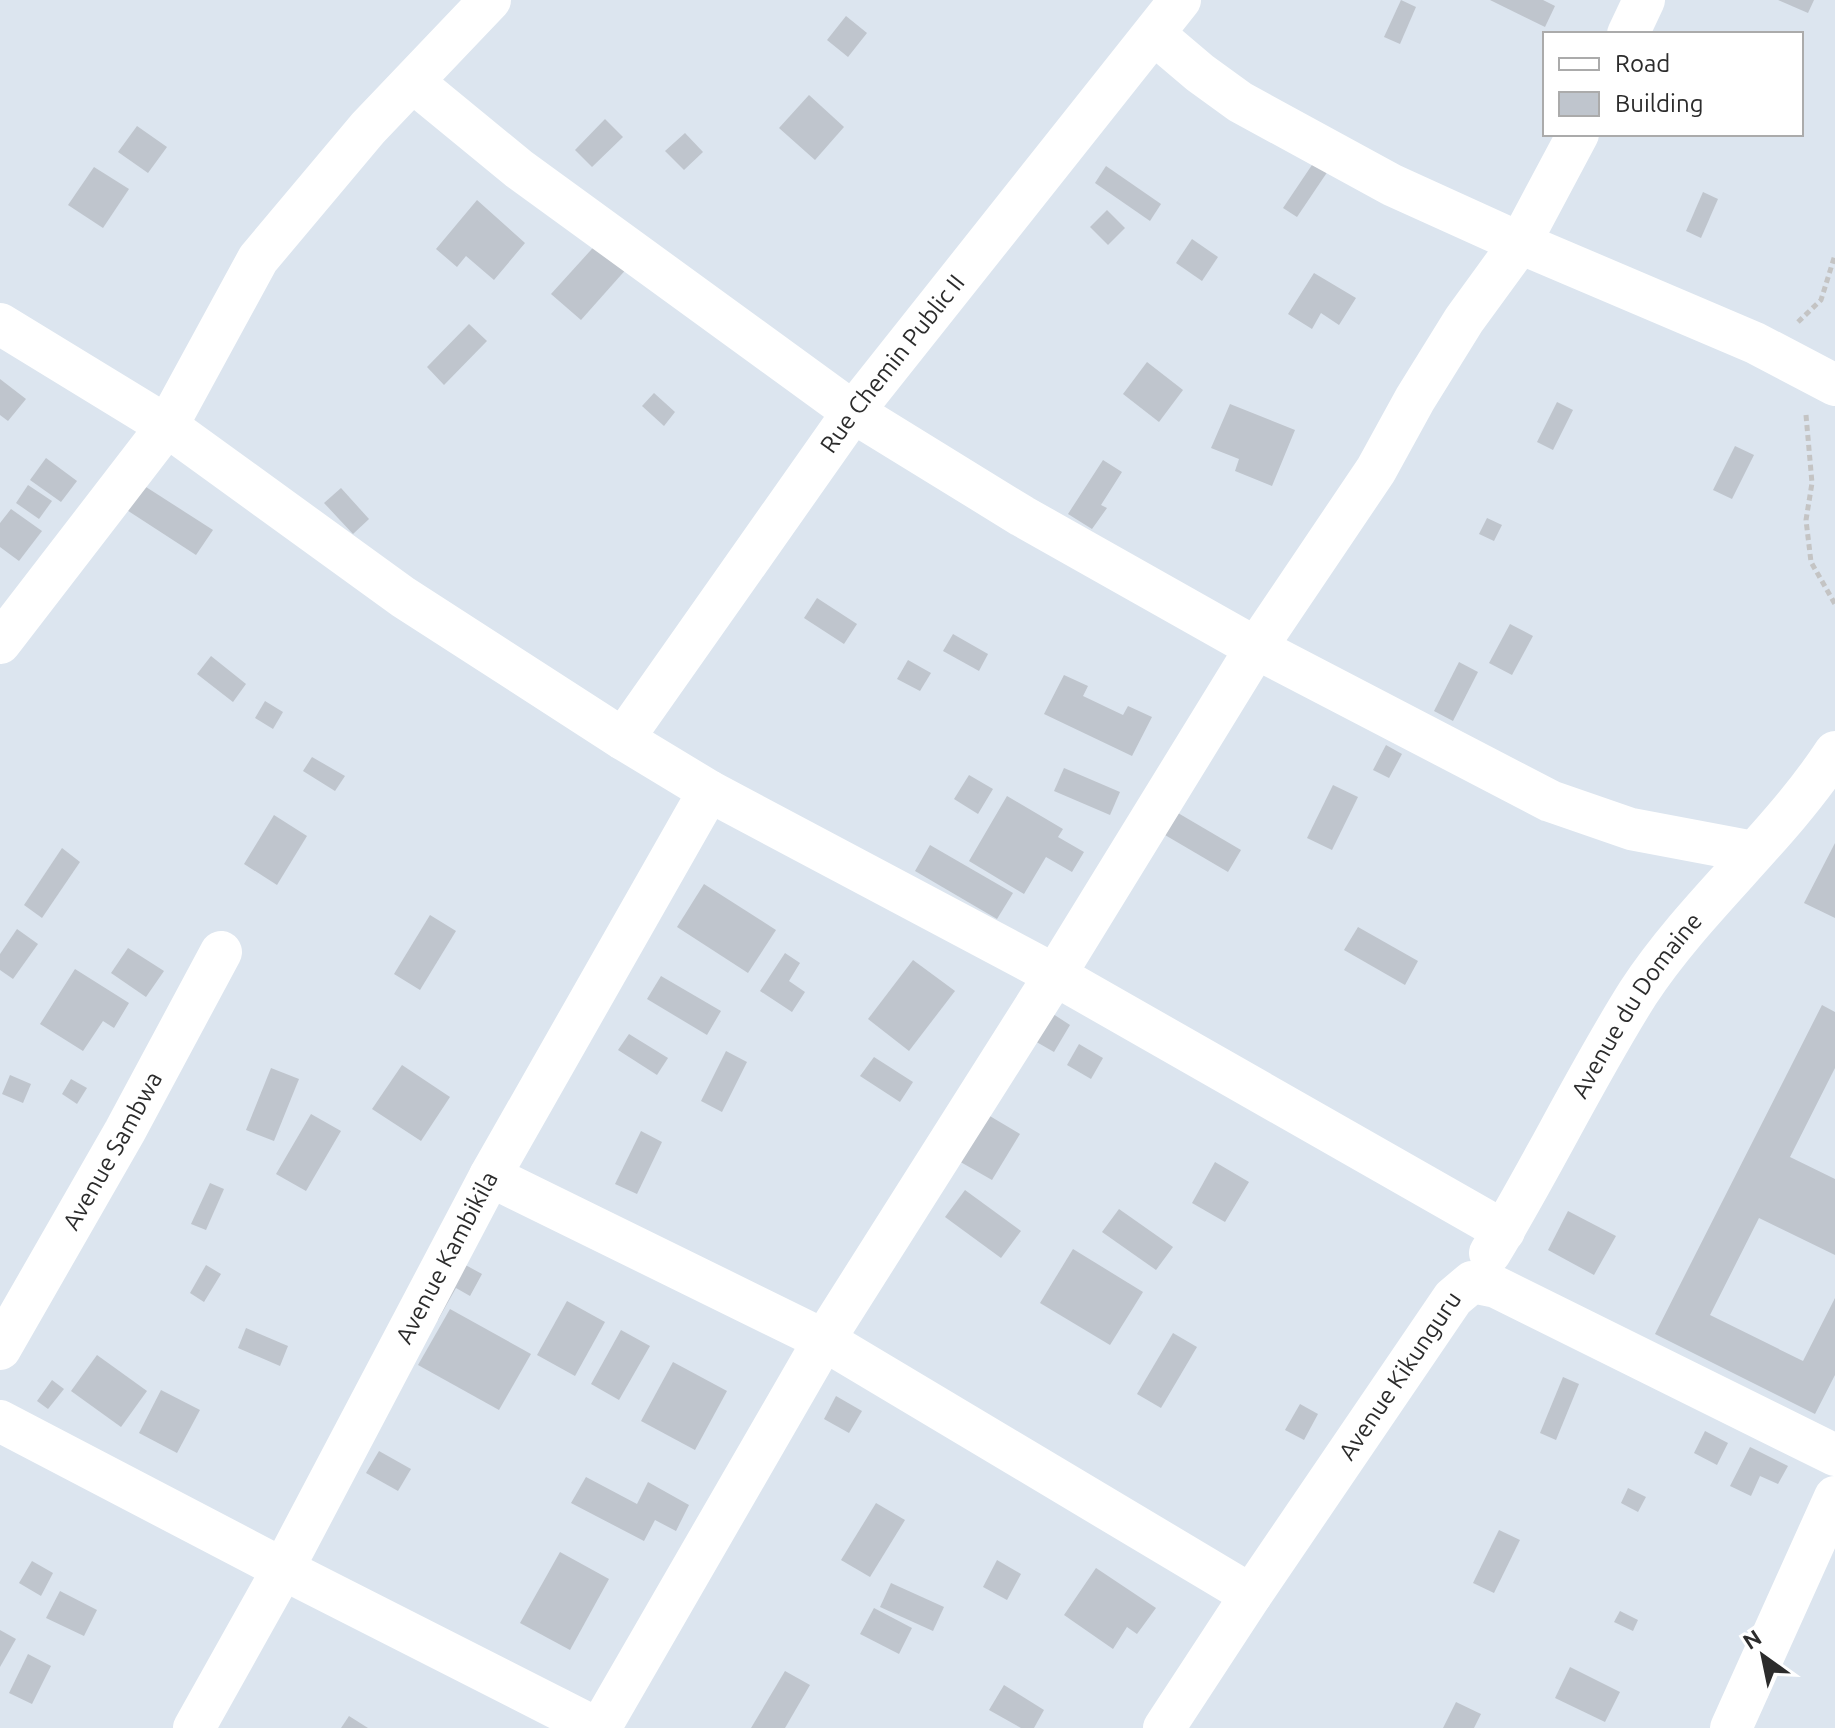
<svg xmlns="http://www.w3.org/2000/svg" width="1835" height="1728" viewBox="0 0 1835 1728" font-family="Ubuntu,sans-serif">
<rect width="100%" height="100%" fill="#dce5ef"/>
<g fill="#bfc5cd">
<polygon points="1401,0 1416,7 1400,44 1384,37"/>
<polygon points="1490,0 1543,0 1555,6 1545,27"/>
<polygon points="1778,0 1814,0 1808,13"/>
<polygon points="846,16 867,33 848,57 827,40"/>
<polygon points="809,95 844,127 815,160 779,128"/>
<polygon points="605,119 623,137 592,167 575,150"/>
<polygon points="137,126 167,147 148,173 118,152"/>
<polygon points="685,133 703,152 684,170 665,151"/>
<polygon points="1316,159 1330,168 1297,217 1283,208"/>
<polygon points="1106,166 1161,204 1150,221 1095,183"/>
<polygon points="94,167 129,189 103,228 68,205"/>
<polygon points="1703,192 1718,199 1701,238 1686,231"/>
<polygon points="477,200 525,243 494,280 466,256 457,267 436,249"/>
<polygon points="1107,210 1125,228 1108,245 1090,227"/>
<polygon points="1192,239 1218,257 1202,281 1176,263"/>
<polygon points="600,240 629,266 581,320 551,294"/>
<polygon points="1314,273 1356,298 1339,325 1321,313 1312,329 1288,314"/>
<polygon points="469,324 487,341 444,385 427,367"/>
<polygon points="1147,362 1183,390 1159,422 1123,394"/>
<polygon points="0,379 26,399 8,421 0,415"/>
<polygon points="654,393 675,412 664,426 642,406"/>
<polygon points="1557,402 1573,410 1553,450 1537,442"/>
<polygon points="1230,404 1295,430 1272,486 1235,471 1239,459 1211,448"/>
<polygon points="1735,446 1754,455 1732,499 1713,490"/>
<polygon points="46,458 77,481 61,502 30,480"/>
<polygon points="1103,460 1122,472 1101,505 1107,508 1092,529 1068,514"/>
<polygon points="132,478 213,530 196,555 116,503"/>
<polygon points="28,485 52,501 39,519 16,503"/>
<polygon points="341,488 369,519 353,534 324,503"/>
<polygon points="11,509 42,531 19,561 0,547 0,523"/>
<polygon points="1487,518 1502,525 1494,541 1479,534"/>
<polygon points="817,598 857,624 844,644 804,618"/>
<polygon points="1510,624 1533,636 1512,675 1489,663"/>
<polygon points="953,634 988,654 979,671 943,651"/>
<polygon points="211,656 246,684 233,702 197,674"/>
<polygon points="908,660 931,673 920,691 897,679"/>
<polygon points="1459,662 1478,672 1453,721 1434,711"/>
<polygon points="1064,675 1088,686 1083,696 1123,715 1128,706 1152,717 1132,756 1044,714"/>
<polygon points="265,701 283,712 273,729 255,718"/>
<polygon points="1386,745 1402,754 1389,778 1373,770"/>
<polygon points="312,757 345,776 335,791 303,771"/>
<polygon points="1064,768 1120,792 1110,815 1054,791"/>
<polygon points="969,775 993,789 978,814 954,799"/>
<polygon points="1333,785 1358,797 1332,850 1307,838"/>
<polygon points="1007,796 1063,829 1058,837 1084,852 1072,872 1046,857 1024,894 969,861"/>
<polygon points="1178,813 1241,850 1228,872 1165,835"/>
<polygon points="274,815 307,836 277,885 244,864"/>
<polygon points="1835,843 1835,918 1804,903"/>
<polygon points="930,845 1013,893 997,919 915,871"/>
<polygon points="62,848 80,862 42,918 24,905"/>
<polygon points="704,884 776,930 748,973 677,927"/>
<polygon points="430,915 456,931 420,990 394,974"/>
<polygon points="1358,927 1418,961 1405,985 1344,950"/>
<polygon points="17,929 38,944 13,979 0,970 0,954"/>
<polygon points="128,948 164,971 146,997 111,973"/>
<polygon points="785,953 800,963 789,981 805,992 792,1012 760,991"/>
<polygon points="913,960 955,991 909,1051 868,1019"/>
<polygon points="75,969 129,1003 114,1028 103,1021 83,1051 40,1024"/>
<polygon points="661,976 721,1011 707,1035 647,999"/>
<polygon points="1822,1005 1835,1012 1835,1068 1790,1157 1835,1179 1835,1255 1759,1218 1710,1315 1803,1361 1835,1298 1835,1375 1815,1414 1655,1334"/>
<polygon points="1050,1012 1070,1025 1054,1052 1033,1040"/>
<polygon points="629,1034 668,1058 657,1075 618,1050"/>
<polygon points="1079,1044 1103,1058 1091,1079 1067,1065"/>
<polygon points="726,1051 747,1062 722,1112 701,1101"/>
<polygon points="874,1057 913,1082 900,1102 860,1076"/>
<polygon points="402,1065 450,1097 421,1141 372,1109"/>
<polygon points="271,1068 299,1079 274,1141 246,1130"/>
<polygon points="10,1075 31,1084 23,1103 2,1094"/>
<polygon points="71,1079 87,1088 77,1104 62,1094"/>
<polygon points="978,1109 1020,1134 992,1180 950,1156"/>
<polygon points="311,1114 341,1131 306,1191 276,1174"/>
<polygon points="641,1131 662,1142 637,1194 615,1184"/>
<polygon points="1215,1162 1249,1182 1225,1222 1192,1203"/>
<polygon points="210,1183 224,1189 206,1230 191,1224"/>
<polygon points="965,1190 1021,1231 1001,1258 945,1217"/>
<polygon points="1119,1209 1173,1247 1156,1270 1102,1232"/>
<polygon points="1568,1211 1616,1236 1594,1275 1548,1250"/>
<polygon points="1073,1249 1143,1292 1110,1345 1040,1303"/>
<polygon points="449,1256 482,1274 470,1296 456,1288 438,1320 420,1309"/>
<polygon points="206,1265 221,1274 204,1302 190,1293"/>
<polygon points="567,1301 605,1322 575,1376 537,1355"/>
<polygon points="450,1309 531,1354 499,1410 418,1365"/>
<polygon points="246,1328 288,1346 280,1366 238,1348"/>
<polygon points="621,1330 650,1346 619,1400 591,1384"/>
<polygon points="1173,1333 1197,1347 1161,1408 1137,1394"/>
<polygon points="97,1355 147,1391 121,1427 71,1391"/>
<polygon points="673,1362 727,1391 695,1450 641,1421"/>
<polygon points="1563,1377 1579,1384 1556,1440 1540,1433"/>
<polygon points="52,1380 64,1389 48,1409 37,1401"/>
<polygon points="161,1390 200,1410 177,1453 139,1433"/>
<polygon points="836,1396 862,1411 849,1433 824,1419"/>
<polygon points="1300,1404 1318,1414 1304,1440 1285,1430"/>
<polygon points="1705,1431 1728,1443 1717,1465 1694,1453"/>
<polygon points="1750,1447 1788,1466 1778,1484 1760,1476 1751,1496 1730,1486"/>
<polygon points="379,1451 411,1469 398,1491 366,1473"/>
<polygon points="586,1477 637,1504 648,1482 689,1505 676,1531 655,1520 644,1541 571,1503"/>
<polygon points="1628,1488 1646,1497 1638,1512 1621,1503"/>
<polygon points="876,1503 905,1520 870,1577 841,1560"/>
<polygon points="1499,1530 1520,1540 1494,1593 1473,1583"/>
<polygon points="560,1552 609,1579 570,1650 520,1623"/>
<polygon points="997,1560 1021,1574 1007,1600 983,1587"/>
<polygon points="32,1561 53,1573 41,1596 19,1583"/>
<polygon points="1096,1568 1156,1608 1137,1634 1127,1627 1113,1649 1064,1615"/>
<polygon points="891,1583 944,1607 933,1631 880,1607"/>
<polygon points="60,1591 97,1610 84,1636 46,1618"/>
<polygon points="874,1608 912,1628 899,1654 860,1634"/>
<polygon points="1620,1611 1638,1620 1633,1631 1614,1622"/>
<polygon points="0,1630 16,1639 0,1667"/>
<polygon points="28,1654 51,1666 32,1704 9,1693"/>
<polygon points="1570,1667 1620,1692 1605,1722 1555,1698"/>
<polygon points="785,1671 810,1685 785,1728 751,1728"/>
<polygon points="1004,1685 1044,1710 1034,1728 1021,1728 989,1710"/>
<polygon points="1456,1702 1481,1714 1474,1728 1443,1728"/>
<polygon points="349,1716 368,1728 341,1728"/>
</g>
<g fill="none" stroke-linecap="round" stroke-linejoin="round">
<g stroke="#c4c4c4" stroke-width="5" stroke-dasharray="6 4" stroke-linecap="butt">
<polyline points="1798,322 1821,300 1835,255"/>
<polyline points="1806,415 1812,483 1806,520 1811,562 1835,604"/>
</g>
<g stroke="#fff" stroke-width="42">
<polyline points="1154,34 1200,73 1240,102 1392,185 1520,243 1755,343 1835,385"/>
<polyline points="1628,34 1644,0"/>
<polyline points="413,82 519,169 853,412 1022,516 1256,648 1550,801 1631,829 1753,852"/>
<polyline points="0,324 167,426 403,597 623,739 709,791 1055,975 1504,1231"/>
<polyline points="0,643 167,426 258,259 368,128 490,0"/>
<path id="s1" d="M623 739 853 412 1180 0"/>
<polyline points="490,1176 824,1340 1251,1595"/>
<path id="s2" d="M1490 1253C1542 1168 1585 1077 1638 993 1695 906 1778 839 1835 752"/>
<path id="s3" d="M0 1349 125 1131 221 952"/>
<polyline points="0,1421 283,1569 596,1728"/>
<path id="s4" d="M194 1728 283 1569 490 1176 709 791"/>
<polyline points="600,1728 824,1340 1055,975 1256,648 1376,470 1415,399 1464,320 1520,243 1578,134"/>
<path id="s5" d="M1164 1728 1251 1595 1453 1298 1472 1282 1496 1287 1835 1455"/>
<polyline points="1731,1728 1835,1497"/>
</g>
</g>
<g text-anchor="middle" stroke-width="6" stroke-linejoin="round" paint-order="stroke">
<g font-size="24" fill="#2c2c2c" stroke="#fff">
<text dy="8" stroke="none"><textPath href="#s1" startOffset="462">Rue Chemin Public II</textPath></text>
<text dy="8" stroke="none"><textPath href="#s2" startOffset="288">Avenue du Domaine</textPath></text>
<text dy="8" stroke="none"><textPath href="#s3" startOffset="228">Avenue Sambwa</textPath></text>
<text dy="8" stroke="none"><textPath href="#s4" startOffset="534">Avenue Kambikila</textPath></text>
<text dy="8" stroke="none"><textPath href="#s5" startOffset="424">Avenue Kikunguru</textPath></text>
</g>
</g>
<rect x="1543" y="32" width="260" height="104" fill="#ffffff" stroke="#ababab" stroke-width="2"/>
<rect x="1559" y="58" width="40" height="12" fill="#ffffff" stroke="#ababab" stroke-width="2"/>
<text x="1615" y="72" font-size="24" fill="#2c2c2c">Road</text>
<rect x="1559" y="92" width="40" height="24" fill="#bfc5cd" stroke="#ababab" stroke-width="2"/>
<text x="1615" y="112" font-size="24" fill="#2c2c2c">Building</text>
<g transform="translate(1763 1656) rotate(327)" stroke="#ffffff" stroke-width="6" paint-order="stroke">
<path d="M0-6L14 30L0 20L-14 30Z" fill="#2c2c2c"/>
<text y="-12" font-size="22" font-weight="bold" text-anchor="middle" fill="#2c2c2c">N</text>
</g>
</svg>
